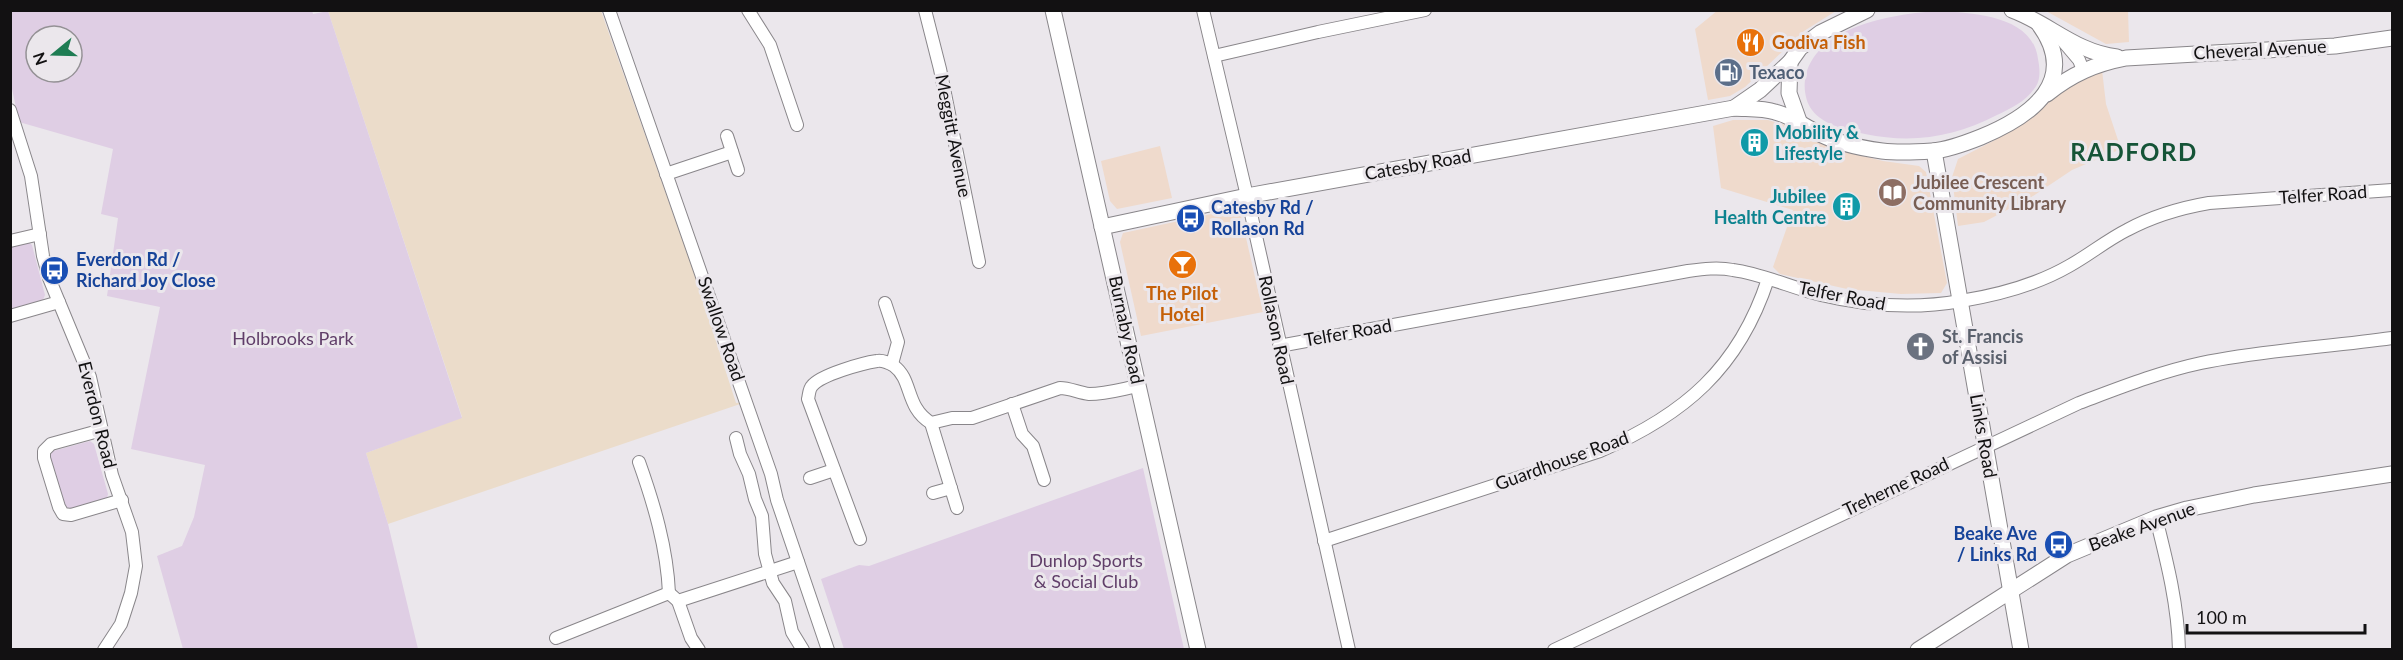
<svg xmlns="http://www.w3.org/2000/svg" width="2403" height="660" viewBox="0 0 2403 660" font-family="Lato,sans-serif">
<rect width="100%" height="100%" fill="#ebe7ec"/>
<g fill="#efdacc">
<polygon points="1718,10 1836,10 1836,11 1804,31 1745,87 1730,96 1708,100 1695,29"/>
<polygon points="2046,11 2128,11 2129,42 2106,44"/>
<polygon points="2102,70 2106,104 2121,149 2072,170 2030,198 1984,222 1958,226 1952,177 1958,159 1995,140 2072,83"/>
<polygon points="1733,120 1768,120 1789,126 1839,150 1883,161 1919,166 1926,172 1947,283 1941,293 1901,294 1847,289 1780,274 1773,267 1793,210 1721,188 1713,126"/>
<polygon points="1160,146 1172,198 1117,209 1110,201 1101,161"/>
<polygon points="1230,210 1241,216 1263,312 1141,336 1120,242 1123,233"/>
</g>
<polygon fill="#ebdcca" points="328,11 601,11 693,270 736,403 746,402 388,524 366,453 462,417"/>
<g fill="#dfcee4" fill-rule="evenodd">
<path d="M312 10 313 14 328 11 462 418 366 453 388 524 418 649H183L157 556 182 546 194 517 205 465 131 449 160 307 107 296 118 218 101 214 113 149 19 122 11 84 10 11ZM36 36H72V72H36Z"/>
<path d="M1941 11C1974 13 2033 16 2038 59 2040 69 2041 81 2034 89 2026 101 2010 109 1997 115 1954 137 1913 144 1865 134 1847 130 1823 125 1812 110 1805 101 1803 86 1806 75 1818 25 1897 13 1941 11Z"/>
<polygon points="28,242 32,245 45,295 43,300 11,309 11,247"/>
<polygon points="90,441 94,444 108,494 107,498 69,509 64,505 50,456 53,451"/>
<polygon points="1143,468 1184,649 844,649 821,579 859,565 869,566"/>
</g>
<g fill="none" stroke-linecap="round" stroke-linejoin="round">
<defs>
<g id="minor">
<polyline points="609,10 771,474 777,500 828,650"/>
<polyline points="748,10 770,45 797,125"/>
<polyline points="925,10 940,69 979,262"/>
<polyline points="1203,10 1247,196 1349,650"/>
<polyline points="2062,40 2079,60 2083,70"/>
<polyline points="1214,56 1318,32 1425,10"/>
<polyline points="10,110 31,176 43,256 49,278 90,377 112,475 132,532 136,566 131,593 121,624 104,650"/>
<polyline points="727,136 738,170"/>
<polyline points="666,174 732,152"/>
<polyline points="10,241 40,234"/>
<polyline points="885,303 898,342 892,364"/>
<polyline points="10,316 59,302"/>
<path d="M1279 346 1688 271C1703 269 1718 267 1733 270 1763 274 1792 288 1821 295 1867 306 1915 309 1961 301 1998 295 2036 285 2069 266 2089 255 2107 240 2127 230 2153 216 2180 208 2209 203L2392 190"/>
<polyline points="1012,404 1022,434 1033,446 1044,480"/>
<polyline points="931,423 957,508"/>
<polyline points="102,430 51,444 44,451 44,458 59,507 63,514 71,515 122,500"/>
<polyline points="736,438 740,454 749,474 755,499 762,516 765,554 773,583 785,601 792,632 803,650"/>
<path d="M639 462C654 504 667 548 669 593"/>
<polyline points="810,478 834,470"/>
<polyline points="933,493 951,488"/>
<path d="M2156 518C2167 562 2178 605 2179 650"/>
<path d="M860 539 808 399C809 395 809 389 812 386 820 375 863 363 877 361 882 360 890 363 894 366 913 380 905 407 931 423L952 418H972L1060 388C1070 388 1079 393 1089 394 1106 394 1122 389 1138 386"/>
<path d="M1324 541 1600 451C1684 415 1739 368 1768 279"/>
<polyline points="678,601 691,638 699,650"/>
<polyline points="556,638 669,593 678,601 798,562"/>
<path d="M1554 650 2079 403C2119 388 2159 372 2201 363 2264 350 2329 347 2392 338"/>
</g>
<g id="tertiary">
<polyline points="1053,10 1198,650"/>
<path d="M2012 10C2050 24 2075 52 2117 57"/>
<polyline points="1790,62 1789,93 1799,121"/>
<path d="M2047 94C2072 74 2095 64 2126 58L2335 46 2392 38"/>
<polyline points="1734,108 1760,90 1790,62 1800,48 1820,33 1867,10"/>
<polyline points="1934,151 2021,650"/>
<path d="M1102 227 1247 196 1734 108C1747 109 1763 108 1775 112 1791 116 1802 125 1816 132 1836 143 1860 148 1882 151 1898 153 1917 152 1932 151 1948 150 1966 143 1981 137 2032 116 2081 80 2038 23"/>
<polyline points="1918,650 2067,555 2156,518 2187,509 2254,495 2392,474"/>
</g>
</defs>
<use href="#minor" stroke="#89868a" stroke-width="14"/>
<use href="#tertiary" stroke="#89868a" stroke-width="17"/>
<use href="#minor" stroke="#fff" stroke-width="12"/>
<use href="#tertiary" stroke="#fff" stroke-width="15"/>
</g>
<defs>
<symbol id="restaurant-disc" viewBox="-11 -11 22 22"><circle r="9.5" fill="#e8710a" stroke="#ebe7ec"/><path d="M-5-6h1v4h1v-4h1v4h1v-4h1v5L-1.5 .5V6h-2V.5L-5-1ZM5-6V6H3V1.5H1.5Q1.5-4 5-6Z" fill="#fff"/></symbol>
<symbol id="fuel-disc" viewBox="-11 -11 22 22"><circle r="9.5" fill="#5c6f8a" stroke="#ebe7ec"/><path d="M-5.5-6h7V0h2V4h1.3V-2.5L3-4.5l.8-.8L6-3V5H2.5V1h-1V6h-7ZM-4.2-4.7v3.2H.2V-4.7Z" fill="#fff"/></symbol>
<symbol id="building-disc" viewBox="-11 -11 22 22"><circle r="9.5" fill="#0f9aa8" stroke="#ebe7ec"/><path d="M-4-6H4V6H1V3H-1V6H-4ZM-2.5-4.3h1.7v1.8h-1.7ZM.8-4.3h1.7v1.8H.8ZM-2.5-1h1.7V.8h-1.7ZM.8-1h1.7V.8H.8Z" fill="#fff"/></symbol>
<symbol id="library-disc" viewBox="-11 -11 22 22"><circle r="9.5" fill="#8d6e63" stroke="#ebe7ec"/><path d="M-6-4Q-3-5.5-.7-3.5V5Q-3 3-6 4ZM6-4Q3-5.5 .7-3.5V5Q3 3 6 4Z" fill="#fff"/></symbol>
<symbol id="bus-disc" viewBox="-11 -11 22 22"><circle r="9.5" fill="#1a4fb4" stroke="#ebe7ec"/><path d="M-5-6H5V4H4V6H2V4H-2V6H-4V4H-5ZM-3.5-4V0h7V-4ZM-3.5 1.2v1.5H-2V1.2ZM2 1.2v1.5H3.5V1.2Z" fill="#fff"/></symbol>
<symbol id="bar-disc" viewBox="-11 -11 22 22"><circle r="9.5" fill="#e8710a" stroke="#ebe7ec"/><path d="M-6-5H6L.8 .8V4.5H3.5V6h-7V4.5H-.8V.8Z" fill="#fff"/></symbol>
<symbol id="church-disc" viewBox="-11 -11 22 22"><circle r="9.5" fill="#6b7280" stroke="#ebe7ec"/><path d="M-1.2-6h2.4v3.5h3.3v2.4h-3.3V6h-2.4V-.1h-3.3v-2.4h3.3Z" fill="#fff"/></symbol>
</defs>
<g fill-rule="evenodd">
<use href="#restaurant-disc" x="1734" y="26" width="33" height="33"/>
<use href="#fuel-disc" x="1712" y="56" width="33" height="33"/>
<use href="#building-disc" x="1738" y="126" width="33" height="33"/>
<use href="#library-disc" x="1876" y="176" width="33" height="33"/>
<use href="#building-disc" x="1830" y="190" width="33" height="33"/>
<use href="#bus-disc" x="1174" y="202" width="33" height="33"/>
<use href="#bar-disc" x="1166" y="248" width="33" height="33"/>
<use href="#bus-disc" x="38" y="254" width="33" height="33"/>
<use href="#church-disc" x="1904" y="330" width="33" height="33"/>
<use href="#bus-disc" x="2042" y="528" width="33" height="33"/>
</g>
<g text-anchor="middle" stroke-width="6" stroke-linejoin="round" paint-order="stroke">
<g font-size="18" font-weight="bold" fill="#c56008" stroke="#ebe7ec" text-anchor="start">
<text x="1772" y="49">Godiva Fish</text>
<text x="1182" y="300" text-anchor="middle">The Pilot<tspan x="1182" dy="21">Hotel</tspan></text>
</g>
<g font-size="18" fill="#121112" stroke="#ebe7ec">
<text transform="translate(2260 50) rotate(-3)" y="6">Cheveral Avenue</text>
<text transform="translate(953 136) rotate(79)" y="6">Meggitt Avenue</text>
<text transform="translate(1418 165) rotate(-10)" y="6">Catesby Road</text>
<text transform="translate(2323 195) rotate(-4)" y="6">Telfer Road</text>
<text transform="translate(1842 296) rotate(11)" y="6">Telfer Road</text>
<text transform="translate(721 329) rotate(71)" y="6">Swallow Road</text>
<text transform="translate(1126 330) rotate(78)" y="6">Burnaby Road</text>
<text transform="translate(1276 330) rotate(78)" y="6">Rollason Road</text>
<text transform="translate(1348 333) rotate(-10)" y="6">Telfer Road</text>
<text transform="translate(97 415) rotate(76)" y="6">Everdon Road</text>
<text transform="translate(1983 436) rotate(80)" y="6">Links Road</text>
<text transform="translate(1562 461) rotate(-20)" y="6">Guardhouse Road</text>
<text transform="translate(1896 487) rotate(-25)" y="6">Treherne Road</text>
<text transform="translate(2142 527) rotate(-20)" y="6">Beake Avenue</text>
</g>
<g font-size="18" font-weight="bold" fill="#4e5e75" stroke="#ebe7ec" text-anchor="start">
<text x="1749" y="79">Texaco</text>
</g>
<g font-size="18" font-weight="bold" fill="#0d838f" stroke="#ebe7ec" text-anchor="start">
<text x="1775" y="139">Mobility &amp;<tspan x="1775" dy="21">Lifestyle</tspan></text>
<text x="1826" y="203" text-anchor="end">Jubilee<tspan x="1826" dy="21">Health Centre</tspan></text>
</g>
<g font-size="18" font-weight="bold" fill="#785e54" stroke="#ebe7ec" text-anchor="start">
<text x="1913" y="189">Jubilee Crescent<tspan x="1913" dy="21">Community Library</tspan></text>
</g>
<g font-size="18" font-weight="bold" fill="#164399" stroke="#ebe7ec" text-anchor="start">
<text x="1211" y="214">Catesby Rd /<tspan x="1211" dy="21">Rollason Rd</tspan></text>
<text x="76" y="266">Everdon Rd /<tspan x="76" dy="21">Richard Joy Close</tspan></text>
<text x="2037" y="540" text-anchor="end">Beake Ave<tspan x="2037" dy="21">/ Links Rd</tspan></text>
</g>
<g font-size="18" font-weight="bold" fill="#5b616d" stroke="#ebe7ec" text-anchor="start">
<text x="1942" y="343">St. Francis<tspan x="1942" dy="21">of Assisi</tspan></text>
</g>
<g font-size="18" fill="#603e69" stroke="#ebe7ec">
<text x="293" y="345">Holbrooks Park</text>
<text x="1086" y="567">Dunlop Sports<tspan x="1086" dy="21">&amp; Social Club</tspan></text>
</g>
<g font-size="24" font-weight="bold" letter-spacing="1.5" fill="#155437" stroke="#ebe7ec">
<text x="2134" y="161">RADFORD</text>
</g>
</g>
<rect width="2403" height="660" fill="none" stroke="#121112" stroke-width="24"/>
<g transform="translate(54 54) rotate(251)"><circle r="28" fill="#ebe7ec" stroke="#949195" stroke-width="1.5"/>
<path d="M0-4.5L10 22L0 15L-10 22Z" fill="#1e7c53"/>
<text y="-9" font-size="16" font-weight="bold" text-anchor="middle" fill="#121112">N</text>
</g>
<path d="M2187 624v9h178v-9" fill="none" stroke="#121112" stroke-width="3"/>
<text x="2196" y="624" font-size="18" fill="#121112" stroke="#ebe7ec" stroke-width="4.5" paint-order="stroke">100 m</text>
</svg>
